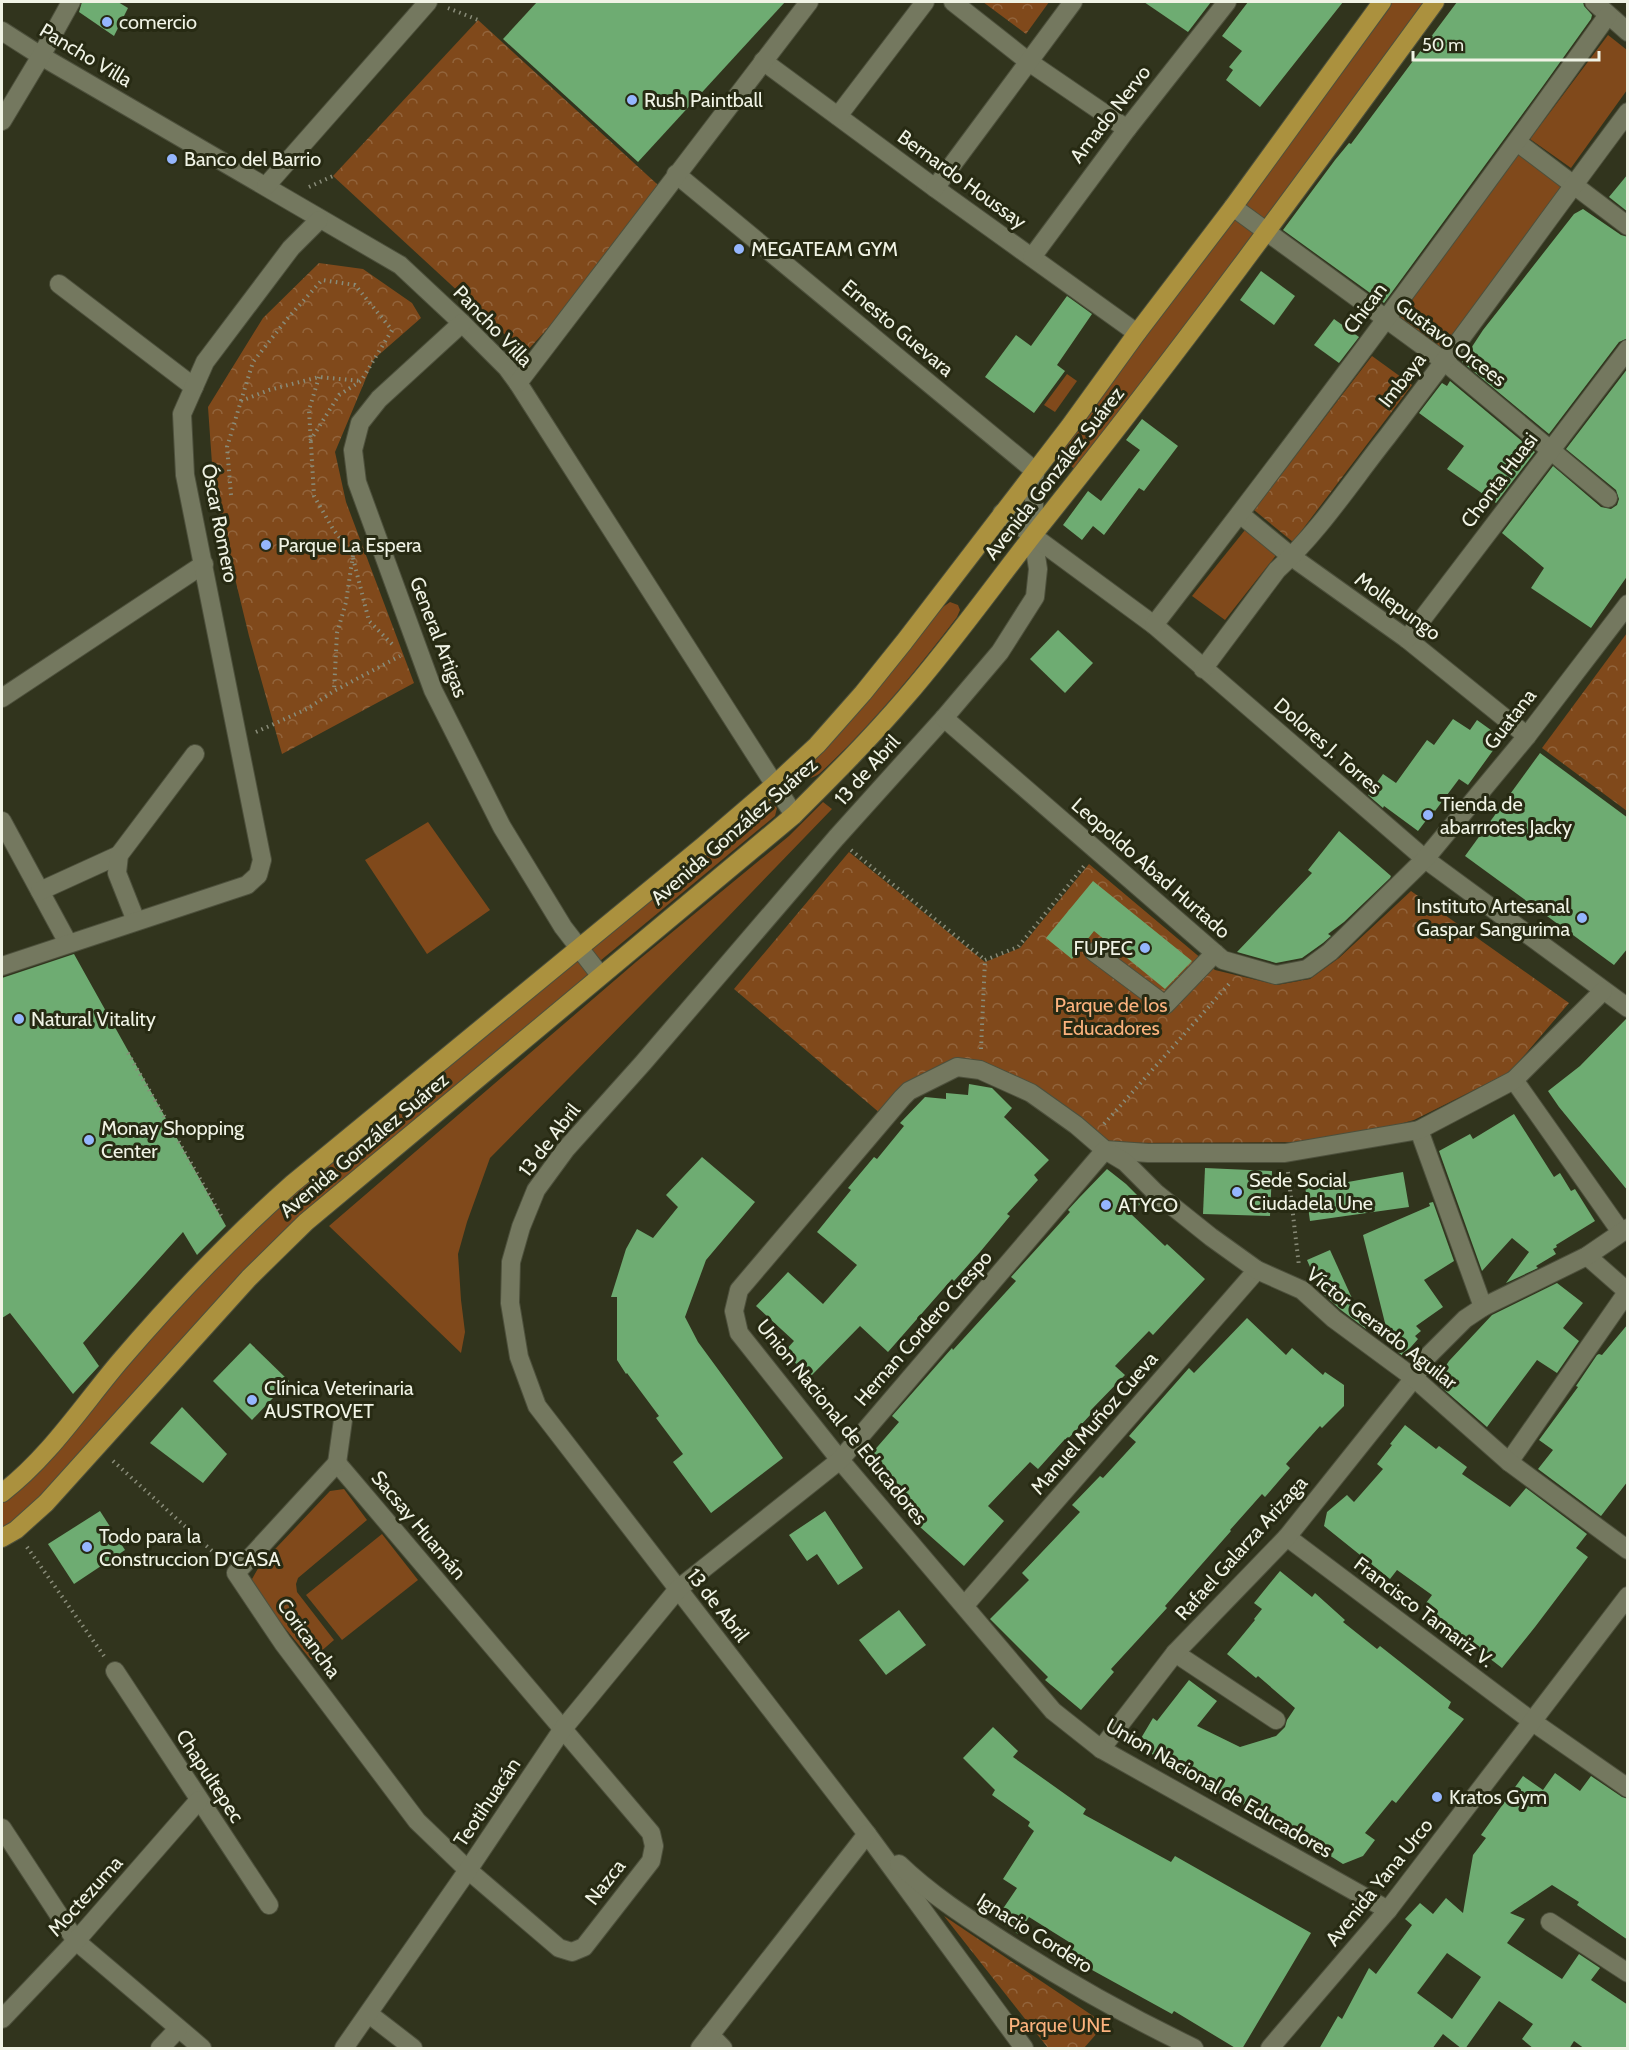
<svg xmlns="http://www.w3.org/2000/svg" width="1629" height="2050" viewBox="0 0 1629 2050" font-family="Cabin,sans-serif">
<defs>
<pattern id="forest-crowns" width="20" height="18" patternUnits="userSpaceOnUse" patternTransform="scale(1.5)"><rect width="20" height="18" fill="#80491b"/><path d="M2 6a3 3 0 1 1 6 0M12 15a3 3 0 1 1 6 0" fill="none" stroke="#92643c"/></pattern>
</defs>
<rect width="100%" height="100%" fill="#31341d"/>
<g fill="#80491b">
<polygon points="1382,2 1433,2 1082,475 1051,450"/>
<polygon points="1608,35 1627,50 1627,90 1571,168 1530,139"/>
<polygon points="1518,152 1566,189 1442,352 1395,317"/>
<polygon points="1067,374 1077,381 1055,412 1044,405"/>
<polygon points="1245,530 1277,554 1225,620 1192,596"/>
<path d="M950 602 958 605 960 610 957 617C915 672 870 727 819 774 812 778 807 781 800 775V770L855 713 943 607Z"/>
<polygon points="770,802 777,808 775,816 600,961 591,950 595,945 765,803"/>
<polygon points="823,802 832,809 724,921 490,1158 467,1222 458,1254 461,1300 465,1332 461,1353 329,1226 636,962 789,836"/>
<polygon points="428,822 490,910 427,954 365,860"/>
<polygon points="579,949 600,975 306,1222 2,1538 2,1493 191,1283"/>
<polygon points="344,1489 367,1520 298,1578 296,1584 297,1592 334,1640 311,1660 254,1590 252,1579 260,1565 330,1491"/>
<polygon points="382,1534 418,1580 342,1640 306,1595"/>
</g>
<g fill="url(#forest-crowns)">
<polygon points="983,2 1049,2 1026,34"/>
<polygon points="478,20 670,196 525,353 333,176"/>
<polygon points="319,263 363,269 412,303 421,318 374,359 335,452 346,502 414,683 282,754 249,636 214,492 208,407 263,318"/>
<polygon points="1372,356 1412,385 1293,542 1254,510"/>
<polygon points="1627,633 1627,811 1542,748"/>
<polygon points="849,852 985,962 1020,948 1089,864 1215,970 1277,985 1310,979 1339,958 1411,891 1569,1003 1510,1072 1414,1120 1335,1142 1110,1143 981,1065 881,1114 734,989"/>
<polygon points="944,1916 1105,2024 1084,2048 1048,2048"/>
</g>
<g fill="#6eac72" fill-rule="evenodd">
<polygon points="82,2 118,2 128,8 114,36 79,12"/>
<polygon points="537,2 785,2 638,162 503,39"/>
<polygon points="1144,2 1211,2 1188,32"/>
<polygon points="1248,2 1343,2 1260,107 1226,80 1233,70 1229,67 1242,51 1222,36"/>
<polygon points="1457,2 1583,2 1584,6 1592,15 1591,19 1543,86 1384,303 1283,230 1335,160 1349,143 1351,144"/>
<polygon points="1628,174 1628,212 1609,197"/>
<polygon points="1583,209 1621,235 1628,237 1628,338 1619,342 1549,434 1462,362 1483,330 1574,214"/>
<polygon points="1261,271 1295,296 1274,325 1240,300"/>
<polygon points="1067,296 1092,314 1057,365 1065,371 1034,413 985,377 1016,335 1031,346"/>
<polygon points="1334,319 1359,337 1339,363 1314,345"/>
<polygon points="1628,368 1628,575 1591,628 1531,588 1544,568 1502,533 1553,466 1601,507 1611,509 1617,505 1619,499 1616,490 1566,449"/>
<polygon points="1450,381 1535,452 1496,503 1447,469 1464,446 1419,413 1442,383 1447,386"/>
<polygon points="1142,419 1178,446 1144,491 1139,488 1104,535 1093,526 1082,540 1063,525 1088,491 1101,501 1140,450 1126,440"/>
<polygon points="1058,630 1093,663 1065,693 1030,659"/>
<polygon points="1453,719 1470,730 1477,720 1502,738 1468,785 1459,779 1435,811 1434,810 1418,831 1384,806 1383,808 1368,795 1383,774 1396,783 1427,740 1434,745"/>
<polygon points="1540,753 1628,818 1628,948 1614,965 1465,856"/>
<polygon points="1339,831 1391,876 1390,878 1344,922 1328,934 1331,936 1323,943 1302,958 1276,963 1237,952 1312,873 1308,870"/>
<polygon points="1093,881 1192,961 1165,989 1094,931 1072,959 1046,938"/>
<polygon points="74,954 226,1226 197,1255 183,1232 83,1343 99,1366 73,1394 10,1313 2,1318 2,978"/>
<polygon points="1626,1019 1628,1019 1628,1191 1559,1107 1548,1091 1580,1066"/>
<polygon points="969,1084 992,1088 1012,1108 1004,1117 1049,1160 1034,1175 1038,1180 1007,1214 1010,1216 980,1252 954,1281 952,1279 888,1352 860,1326 810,1377 784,1352 794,1341 756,1306 788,1272 823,1304 857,1265 817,1232 851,1190 848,1188 874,1157 877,1159 904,1126 900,1123 925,1097 946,1099 946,1093 968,1095"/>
<polygon points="1514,1114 1554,1177 1560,1173 1571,1191 1575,1189 1595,1221 1556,1245 1557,1247 1553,1249 1556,1254 1536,1266 1538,1268 1506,1283 1529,1252 1512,1238 1482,1271 1439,1151 1470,1134 1473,1139"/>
<polygon points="702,1157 755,1202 706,1260 685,1317 698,1342 783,1458 711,1513 673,1462 683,1454 656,1418 659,1416 627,1373 626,1374 617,1360 617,1297 611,1297 626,1249 637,1229 653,1238 678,1207 666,1195"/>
<polygon points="1205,1168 1272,1171 1270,1216 1203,1214"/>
<polygon points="1107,1169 1126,1184 1143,1201 1131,1214 1165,1246 1167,1244 1205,1279 1153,1335 1149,1331 1115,1366 1125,1375 1090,1411 1092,1413 1066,1441 1065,1439 1038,1469 1030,1462 988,1506 1004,1521 964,1566 911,1519 914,1516 897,1501 904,1494 865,1461 899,1422 892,1416 952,1348 953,1350 1016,1281 1011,1277 1070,1212 1068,1210 1079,1198"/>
<polygon points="1403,1172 1409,1207 1310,1221 1305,1186 1348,1179 1348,1182"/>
<polygon points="1433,1202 1454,1261 1424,1280 1443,1307 1416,1326 1421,1331 1415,1336 1418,1339 1403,1356 1391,1347 1363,1235 1430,1206 1429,1203"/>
<polygon points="1330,1250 1366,1329 1341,1310 1321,1292 1307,1260"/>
<polygon points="1557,1283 1583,1303 1563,1328 1579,1341 1557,1373 1537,1360 1487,1427 1441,1387 1437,1379 1449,1361 1492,1315"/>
<polygon points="1247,1318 1286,1355 1292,1348 1323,1375 1325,1372 1344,1385 1344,1406 1322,1428 1320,1426 1286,1464 1290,1468 1265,1497 1262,1494 1230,1530 1231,1531 1165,1606 1167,1608 1111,1669 1114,1672 1081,1710 1045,1680 1048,1677 990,1619 1029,1580 1022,1573 1080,1512 1072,1505 1100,1476 1103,1478 1136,1442 1129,1436 1189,1368 1194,1373"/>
<polygon points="1628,1324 1628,1481 1601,1516 1538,1469 1553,1450 1539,1440 1578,1387 1576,1386 1597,1355 1599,1354 1602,1355"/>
<polygon points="250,1343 289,1381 252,1420 213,1381"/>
<polygon points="182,1407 227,1454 203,1483 150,1443"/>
<polygon points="1405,1425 1436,1449 1439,1446 1467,1467 1462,1474 1510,1507 1526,1488 1587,1534 1576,1548 1588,1557 1535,1627 1502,1668 1423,1607 1432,1595 1397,1570 1390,1579 1324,1526 1327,1512 1347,1495 1354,1502 1383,1469 1377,1464 1392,1445 1390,1444"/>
<polygon points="100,1511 125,1550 74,1584 48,1544"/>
<polygon points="825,1511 863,1568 838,1585 817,1554 807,1561 789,1535"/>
<polygon points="1280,1571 1312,1597 1315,1593 1345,1620 1343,1622 1377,1649 1380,1646 1451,1702 1448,1708 1464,1719 1396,1803 1392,1800 1365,1833 1375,1840 1363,1856 1343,1864 1302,1838 1305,1834 1256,1806 1254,1810 1222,1793 1222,1795 1187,1778 1188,1776 1137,1745 1153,1718 1157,1721 1189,1680 1217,1701 1197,1726 1240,1747 1276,1736 1285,1727 1287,1720 1295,1708 1258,1676 1256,1678 1227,1654 1255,1620 1254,1619 1262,1609 1254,1603"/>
<polygon points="899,1610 926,1645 886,1675 859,1640"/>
<polygon points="993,1727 1018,1751 1013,1757 1086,1809 1083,1814 1171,1862 1175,1856 1311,1933 1242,2049 1237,2049 1174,2011 1172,2014 1063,1954 1069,1942 1029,1917 1018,1934 996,1919 1017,1888 1003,1879 1034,1831 1028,1826 1030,1822 992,1795 995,1790 963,1758"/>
<path d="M1555 1773 1580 1791 1591 1776 1622 1797 1628 1799V1940L1577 1905 1579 1902 1552 1885 1510 1913 1525 1919 1507 1943 1562 1979 1579 1954 1600 1968 1591 1980 1628 2005V2049H1585L1574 2041 1569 2049H1534L1522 2039 1533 2024 1499 2001 1465 2049H1462L1443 2034 1432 2049H1319L1338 2016 1342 2019 1369 1968 1376 1974 1412 1925 1405 1919 1420 1903 1433 1914 1446 1898 1463 1913 1473 1855 1486 1838 1481 1835 1523 1776 1543 1790ZM1447 1953 1481 1977 1452 2019 1417 1993Z"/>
</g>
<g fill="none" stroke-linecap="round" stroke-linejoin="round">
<defs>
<g id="minor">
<polyline points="953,2 1029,62 1127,129"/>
<polyline points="1594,2 1628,32"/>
<polyline points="2,31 41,56 400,265 462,323 507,368 518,383 794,815"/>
<polyline points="763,61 935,188 1137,333"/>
<polyline points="838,116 925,2"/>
<polyline points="2,121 41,56 71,2"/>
<polyline points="1517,142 1628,226"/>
<polyline points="676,174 1035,471 1033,536 1038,569 1035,597 1000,652 944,718 836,838 643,1063 566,1149 536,1190 521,1227 511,1262 510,1303 519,1357 537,1406 867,1834 1024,2048"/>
<polyline points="266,186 428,2"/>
<polyline points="935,188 1073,2"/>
<polyline points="1233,207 1445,362 1608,498"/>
<polyline points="1032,257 1127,129 1227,2"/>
<polyline points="59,284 194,387"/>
<polyline points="462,323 379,399 360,423 353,450 357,482 433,690 502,827 563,927 600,975"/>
<polyline points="518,383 809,2"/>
<polyline points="1002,513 1154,625 1425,859 1628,1008"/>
<polyline points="1240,514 1292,557 1407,639 1527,736"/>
<path d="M1154 625C1309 425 1460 221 1608 15"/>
<polyline points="1407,639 1628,349"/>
<path d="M1203 669 1277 570C1319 532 1352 481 1387 437 1469 330 1547 220 1628 112"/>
<polyline points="2,698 204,564"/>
<polyline points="944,718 1223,960 1276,975 1307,969 1330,952 1425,859 1527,736 1628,604"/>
<polyline points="2,821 68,943"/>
<polyline points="40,891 119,855"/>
<polyline points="136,921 117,873 119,855 195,754"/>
<polyline points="1094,952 1165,1005 1215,953"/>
<polyline points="2,966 247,885 258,875 262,860 185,475 182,414 205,362 291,248 319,220"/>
<polyline points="1514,1080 1621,1232"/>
<polyline points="1419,1130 1483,1307"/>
<polyline points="1587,1256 1628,1292"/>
<polyline points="1509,1462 1628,1291"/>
<polygon points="337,1463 651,1833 654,1846 651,1861 584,1947 572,1952 559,1948 468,1870 417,1821 283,1643 236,1573"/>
<polyline points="337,1463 343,1420"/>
<polyline points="1287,1537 1533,1722 1628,1788"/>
<polyline points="965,1605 1257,1270"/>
<polyline points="1175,1653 1276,1720"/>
<polyline points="115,1671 269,1905"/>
<polyline points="1101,1749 1175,1653 1287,1537 1414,1378 1426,1358 1465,1319 1483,1307 1587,1256 1628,1228"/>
<polyline points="2,1828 76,1941 202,2048"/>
<path d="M899 1864C931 1895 969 1919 1006 1943 1067 1982 1129 2017 1194 2048"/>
<polyline points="1388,1910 1101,1749 1053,1711 840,1460 739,1333 734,1311 739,1290 902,1098 909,1091 957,1067 980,1070 1031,1093 1076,1125 1105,1150 1148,1153 1285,1153 1419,1130 1514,1080 1603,991"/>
<polyline points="1550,1922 1628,1973"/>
<polyline points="369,2014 413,2048"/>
<polyline points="2,2019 76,1941 199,1800"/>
<polyline points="710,2035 723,2048"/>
<polyline points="160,2048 178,2029"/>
<polyline points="344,2048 468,1870 562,1730 678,1589 840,1460 1105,1150 1125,1162 1156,1193 1211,1237 1257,1270 1302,1290 1334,1319 1414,1378 1509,1462 1628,1550"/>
<polyline points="700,2048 867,1834"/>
<polyline points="1270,2048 1388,1910 1628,1596"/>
</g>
<g id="major">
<path d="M2 1493C49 1457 82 1406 120 1361 174 1298 231 1238 292 1184L703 846 774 785 817 745 863 693 904 642 1069 427 1137 333 1233 207 1382 2"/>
<path d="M2 1538 16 1530 46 1503 249 1278 306 1222 794 815C832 777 870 739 905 698 952 644 993 586 1037 530 1175 358 1305 180 1435 2"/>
</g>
</defs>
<use href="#minor" stroke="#4d503c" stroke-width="20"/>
<use href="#major" stroke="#4d503c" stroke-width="20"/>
<g stroke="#898c79" stroke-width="4" stroke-dasharray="1.5 4.5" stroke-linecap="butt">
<polyline points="448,8 478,20"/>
<polyline points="309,187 333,176"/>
<polyline points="319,377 309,410 314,496 333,529 353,555 346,602 337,633 334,691"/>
<polyline points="241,401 253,362 287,319 322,280 355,285 392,330 361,381 339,395 310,441"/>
<polyline points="231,495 227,447 241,401 269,390 319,377 361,381"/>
<polyline points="353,558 369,621 392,644"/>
<polyline points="256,732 307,709 334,691 400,656"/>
<polyline points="851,850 985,960"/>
<polyline points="985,960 1018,947 1084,866"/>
<polyline points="981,1049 985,960"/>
<polyline points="128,1053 223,1219"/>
<polyline points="1104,1124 1229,984"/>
<polyline points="1288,1172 1299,1266"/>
<polyline points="113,1461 221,1559"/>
<polyline points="27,1547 104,1656"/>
</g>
<use href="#minor" stroke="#74785f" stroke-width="18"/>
<use href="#major" stroke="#ab913e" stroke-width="18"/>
</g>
<g fill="#95b6fd" stroke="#272a13" stroke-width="2">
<circle cx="107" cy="22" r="6"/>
<circle cx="632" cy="100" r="6"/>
<circle cx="172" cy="159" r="6"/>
<circle cx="739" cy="249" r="6"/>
<circle cx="266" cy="545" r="6"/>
<circle cx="1428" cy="815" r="6"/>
<circle cx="1582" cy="918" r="6"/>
<circle cx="1145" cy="948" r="6"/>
<circle cx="19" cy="1019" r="6"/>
<circle cx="89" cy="1140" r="6"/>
<circle cx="1237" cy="1192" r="6"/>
<circle cx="1106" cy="1205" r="6"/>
<circle cx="252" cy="1400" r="6"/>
<circle cx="87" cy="1547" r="6"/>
<circle cx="1437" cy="1797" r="6"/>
</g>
<g text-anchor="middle" stroke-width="6" stroke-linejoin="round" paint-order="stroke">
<g font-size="20" fill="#f0f3e5" stroke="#272a13" text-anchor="start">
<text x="119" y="29">comercio</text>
<text x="644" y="107">Rush Paintball</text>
<text x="184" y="166">Banco del Barrio</text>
<text x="751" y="256">MEGATEAM GYM</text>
<text x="278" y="552">Parque La Espera</text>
<text x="1440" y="811">Tienda de<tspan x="1440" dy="23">abarrrotes Jacky</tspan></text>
<text x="1570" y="913" text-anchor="end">Instituto Artesanal<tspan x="1570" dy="23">Gaspar Sangurima</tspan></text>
<text x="1133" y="955" text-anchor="end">FUPEC</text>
<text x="31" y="1026">Natural Vitality</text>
<text x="101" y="1135">Monay Shopping<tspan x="101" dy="23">Center</tspan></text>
<text x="1249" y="1187">Sede Social<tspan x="1249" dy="23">Ciudadela Une</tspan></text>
<text x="1118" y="1212">ATYCO</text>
<text x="264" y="1395">Clínica Veterinaria<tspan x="264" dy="23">AUSTROVET</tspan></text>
<text x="99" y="1543">Todo para la<tspan x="99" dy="23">Construccion D'CASA</tspan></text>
<text x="1449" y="1804">Kratos Gym</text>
</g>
<g font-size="20" fill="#f0f3e5" stroke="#272a13">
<text transform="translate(86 55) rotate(31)" y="7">Pancho Villa</text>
<text transform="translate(1110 114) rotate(-52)" y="7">Amado Nervo</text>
<text transform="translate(962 179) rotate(36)" y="7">Bernardo Houssay</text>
<text transform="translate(1365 308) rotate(-53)" y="7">Chican</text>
<text transform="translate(493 326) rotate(46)" y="7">Pancho Villa</text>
<text transform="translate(898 328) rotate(40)" y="7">Ernesto Guevara</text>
<text transform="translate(1451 342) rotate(37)" y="7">Gustavo Orcees</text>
<text transform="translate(1402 380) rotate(-52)" y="7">Imbaya</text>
<text transform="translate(1054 473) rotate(-52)" y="7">Avenida González Suárez</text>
<text transform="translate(1499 480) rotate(-53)" y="7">Chonta Huasi</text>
<text transform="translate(220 523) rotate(79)" y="7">Óscar Romero</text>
<text transform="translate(1398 606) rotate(36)" y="7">Mollepungo</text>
<text transform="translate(439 637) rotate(69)" y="7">General Artigas</text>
<text transform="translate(1510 719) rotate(-52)" y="7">Guatana</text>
<text transform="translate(1328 746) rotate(41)" y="7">Dolores J. Torres</text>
<text transform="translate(867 770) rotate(-48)" y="7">13 de Abril</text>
<text transform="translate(734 831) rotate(-41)" y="7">Avenida González Suárez</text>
<text transform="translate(1151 868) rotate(41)" y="7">Leopoldo Abad Hurtado</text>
<text transform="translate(549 1140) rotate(-52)" y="7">13 de Abril</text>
<text transform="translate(364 1145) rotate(-40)" y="7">Avenida González Suárez</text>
<text transform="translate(923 1328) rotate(-49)" y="7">Hernan Cordero Crespo</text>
<text transform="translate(1382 1328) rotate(38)" y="7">Víctor Gerardo Aguilar</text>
<text transform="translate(842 1422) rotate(51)" y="7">Union Nacional de Educadores</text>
<text transform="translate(1094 1423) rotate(-49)" y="7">Manuel Muñoz Cueva</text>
<text transform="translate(419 1525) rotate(50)" y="7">Sacsay Huamán</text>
<text transform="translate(1241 1548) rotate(-48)" y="7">Rafael Galarza Arizaga</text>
<text transform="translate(718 1605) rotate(52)" y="7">13 de Abril</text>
<text transform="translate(1424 1612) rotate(37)" y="7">Francisco Tamariz V.</text>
<text transform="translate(309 1638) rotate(54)" y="7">Coricancha</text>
<text transform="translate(210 1776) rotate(57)" y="7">Chapultepec</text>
<text transform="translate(1219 1788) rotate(30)" y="7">Union Nacional de Educadores</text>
<text transform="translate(487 1802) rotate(-56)" y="7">Teotihuacán</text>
<text transform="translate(605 1882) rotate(-52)" y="7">Nazca</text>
<text transform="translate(1379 1882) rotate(-51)" y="7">Avenida Yana Urco</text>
<text transform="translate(85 1896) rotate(-48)" y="7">Moctezuma</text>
<text transform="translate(1035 1933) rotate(32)" y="7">Ignacio Cordero</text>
</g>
<g font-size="20" fill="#fbb27d" stroke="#272a13">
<text x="1111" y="1012">Parque de los<tspan x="1111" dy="23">Educadores</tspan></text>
<text x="1060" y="2032">Parque UNE</text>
</g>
</g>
<rect width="1629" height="2050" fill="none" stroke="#f0f3e5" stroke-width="6"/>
<path d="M1413 51v9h186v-9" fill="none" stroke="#f0f3e5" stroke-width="3"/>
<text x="1422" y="51" font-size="18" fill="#f0f3e5" stroke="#272a13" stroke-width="4.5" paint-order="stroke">50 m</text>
</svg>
